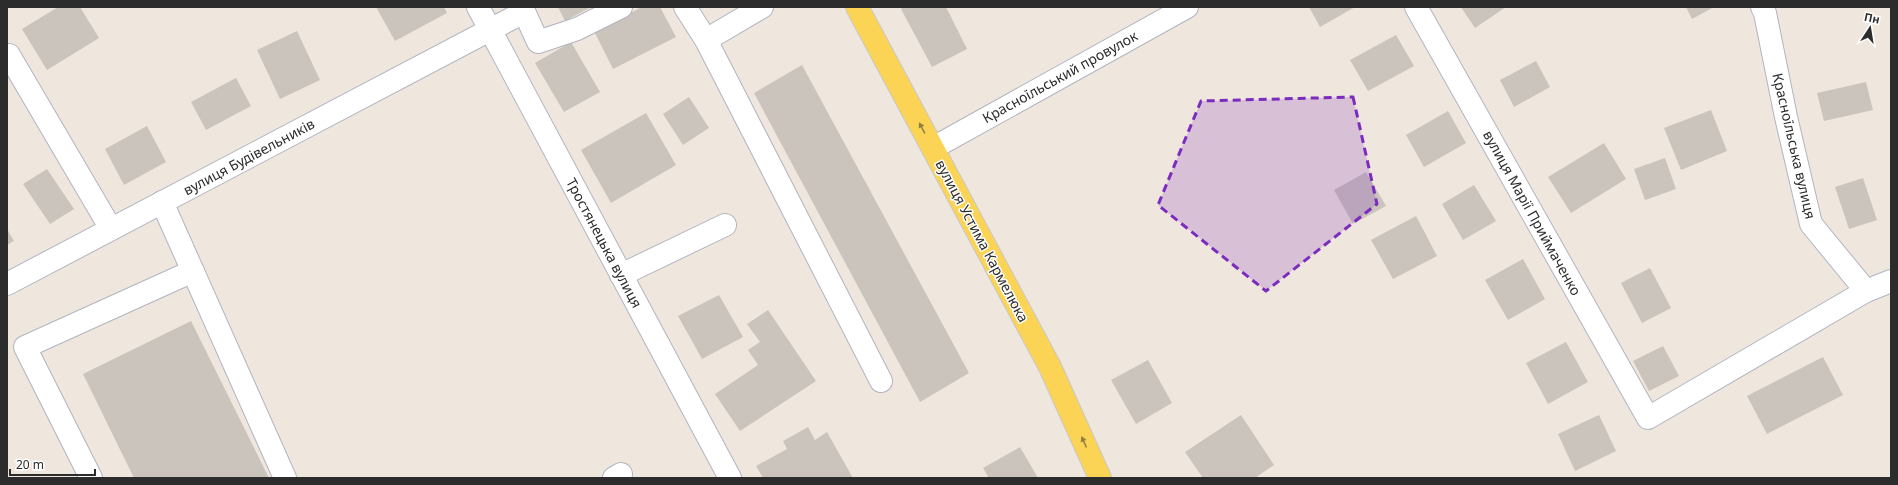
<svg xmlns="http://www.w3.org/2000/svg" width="1898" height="485" viewBox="0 0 1898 485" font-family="'Noto Sans',sans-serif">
<rect width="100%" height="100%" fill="#efe7dd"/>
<g fill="#cac4bd">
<polygon points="58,7 80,7 99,38 47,70 22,29"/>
<polygon points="376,7 444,7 447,13 395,41"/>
<polygon points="558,7 591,7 565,21"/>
<polygon points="642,7 660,7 676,37 613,69 594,31"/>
<polygon points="904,7 946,7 967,49 932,67 901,9"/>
<polygon points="1309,7 1355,7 1320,27"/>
<polygon points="1461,7 1506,7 1475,28"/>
<polygon points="1686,7 1714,7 1692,19"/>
<polygon points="297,31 320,80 280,99 257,50"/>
<polygon points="1396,35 1414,66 1368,91 1350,60"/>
<polygon points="571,42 600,92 564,112 535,63"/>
<polygon points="1536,61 1550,87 1514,107 1500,80"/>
<polygon points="802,65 969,373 920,402 754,93"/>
<polygon points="236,78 251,106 206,130 191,102"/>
<polygon points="1866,82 1873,110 1824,121 1817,93"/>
<polygon points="689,97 709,128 683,145 663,114"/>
<polygon points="1711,110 1727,151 1681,170 1664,128"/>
<polygon points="1448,111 1466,143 1424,167 1406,135"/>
<polygon points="646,113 676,165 611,203 581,150"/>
<polygon points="147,126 166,162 124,185 105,149"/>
<polygon points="1604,143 1626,179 1571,213 1548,177"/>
<polygon points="1665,158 1676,189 1645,200 1634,169"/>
<polygon points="47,169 74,209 50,224 23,184"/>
<polygon points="1366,172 1386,206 1353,224 1334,190"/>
<polygon points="1863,178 1877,220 1849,229 1835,187"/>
<polygon points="1474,185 1496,221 1463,240 1442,204"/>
<polygon points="1416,216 1437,256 1393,279 1371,240"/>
<polygon points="7,229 14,241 7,245"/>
<polygon points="1523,259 1545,299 1508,320 1485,280"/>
<polygon points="1650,268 1671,308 1642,323 1621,283"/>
<polygon points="719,295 743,337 702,359 678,316"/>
<polygon points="768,310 816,381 740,431 715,394 758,365 748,350 760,342 747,324"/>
<polygon points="191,321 269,478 134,478 83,374"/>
<polygon points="1566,342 1588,382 1548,404 1526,363"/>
<polygon points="1663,346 1679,376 1649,391 1633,361"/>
<polygon points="1823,357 1843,395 1767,434 1747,396"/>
<polygon points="1148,360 1172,403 1136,424 1111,380"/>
<polygon points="1241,415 1274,465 1255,478 1203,478 1185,452"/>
<polygon points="1599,415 1616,451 1575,471 1558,434"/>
<polygon points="808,427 815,440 827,432 853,478 763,478 756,466 787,449 783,441"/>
<polygon points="1020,447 1038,478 989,478 983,468"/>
</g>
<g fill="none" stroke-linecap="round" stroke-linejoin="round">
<defs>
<g id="minor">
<polyline points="478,7 730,478"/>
<polyline points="522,7 538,42 577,29 621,7"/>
<polyline points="685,7 706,40 881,381"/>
<polyline points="1416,7 1648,418 1866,291 1891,281"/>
<polyline points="1762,7 1765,13 1786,117 1811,224 1866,291"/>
<polyline points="706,40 762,7"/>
<polyline points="9,55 111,229"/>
<polyline points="933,148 1187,7"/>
<polyline points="162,202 285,478"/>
<polyline points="621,275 725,225"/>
<polyline points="7,284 524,12"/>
<polyline points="91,478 25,347 193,271"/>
<polyline points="614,478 621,474"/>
</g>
<polyline id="major" points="857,7 1050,367 1100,478"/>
</defs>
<use href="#minor" stroke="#b1b4c1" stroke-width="24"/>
<use href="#major" stroke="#c8c8c8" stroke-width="24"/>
<use href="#minor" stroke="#fff" stroke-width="22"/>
<use href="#major" stroke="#fcd455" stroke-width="22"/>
</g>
<defs><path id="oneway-solid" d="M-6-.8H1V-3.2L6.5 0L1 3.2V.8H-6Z"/></defs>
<g fill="#948040">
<use href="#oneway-solid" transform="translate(922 128) rotate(-118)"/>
<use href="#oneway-solid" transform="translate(1084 442) rotate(-114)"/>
</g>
<path fill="#7b2cbf" fill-opacity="0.2" stroke="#7b2cbf" stroke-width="3" stroke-dasharray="8 5" stroke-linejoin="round" d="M1353 97 1377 204 1266 291 1158 205 1201 101Z"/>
<g text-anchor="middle" stroke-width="3" stroke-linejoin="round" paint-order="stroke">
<g font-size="14" fill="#2c2c2c" stroke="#fff">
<text transform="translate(1060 77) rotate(-29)" y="5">Красноїльський провулок</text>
<text transform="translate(1794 146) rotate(77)" y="5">Красноїльська вулиця</text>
<text transform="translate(249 157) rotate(-28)" y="5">вулиця Будівельників</text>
<text transform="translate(1532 213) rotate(61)" y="5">вулиця Марії Приймаченко</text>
<text transform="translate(982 241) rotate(62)" y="5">вулиця Устима Кармелюка</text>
<text transform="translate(604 243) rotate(62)" y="5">Тростянецька вулиця</text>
</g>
</g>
<rect width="1898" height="485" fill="none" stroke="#2c2c2c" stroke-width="16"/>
<g transform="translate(1870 28) rotate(12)" stroke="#ffffff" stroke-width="3" paint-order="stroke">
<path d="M0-3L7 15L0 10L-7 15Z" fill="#2c2c2c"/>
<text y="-6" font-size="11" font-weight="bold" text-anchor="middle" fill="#2c2c2c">Пн</text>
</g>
<path d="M10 469v6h85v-6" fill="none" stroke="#2c2c2c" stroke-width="2"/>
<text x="16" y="469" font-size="12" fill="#2c2c2c" stroke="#ffffff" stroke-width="3" paint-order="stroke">20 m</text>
</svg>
